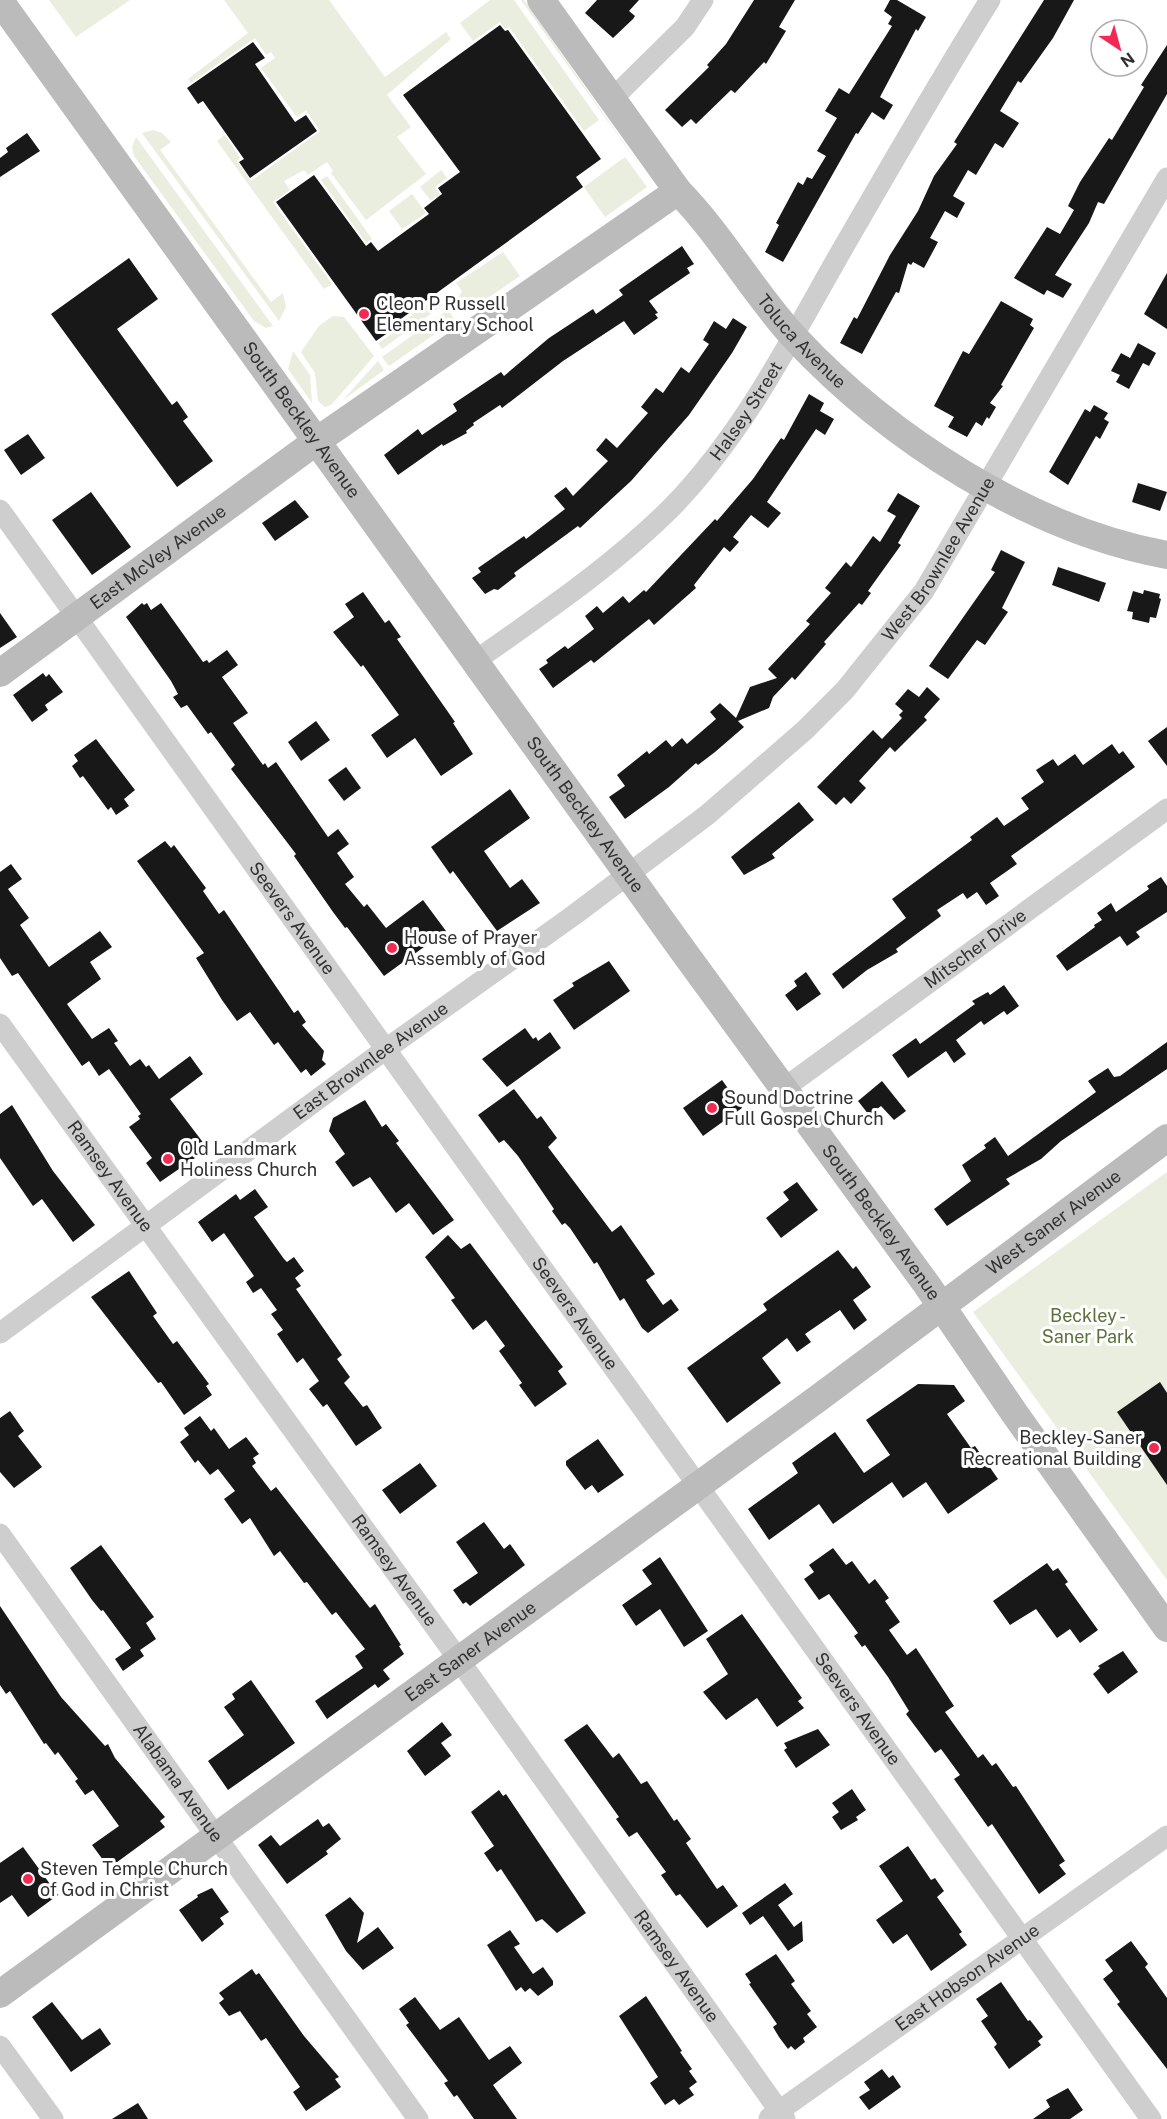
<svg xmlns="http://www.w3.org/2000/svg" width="1167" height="2119" viewBox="0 0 1167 2119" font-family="'Public Sans',sans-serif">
<rect width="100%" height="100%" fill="#fff"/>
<g fill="#e9eede">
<polygon points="49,0 130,0 76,37"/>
<polygon points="224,0 329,0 385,77 446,32 451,39 387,95 411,127 397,137 426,174 366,220 331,173 333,171 327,162 308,175 304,170 284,181 290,190 273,202 332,284 324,289 217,141 225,135 240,158 237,161 251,181 320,131 306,110 297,117 261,68 275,58 271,52 266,55 255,38 191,83 188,79 248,33"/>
<polygon points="490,0 514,0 599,120 584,131 509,27 505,29 500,22 473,41 460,23"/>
<polygon points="521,0 524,0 652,183"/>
<polygon points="153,130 162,133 171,142 160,150 271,302 283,293 286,307 279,321 142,133"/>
<polygon points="136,137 273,326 266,328 254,321 134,156 132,147"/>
<polygon points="625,157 647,187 605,217 584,187"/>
<polygon points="441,170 447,178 435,187 444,200 440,202 436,197 431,201 420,187"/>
<polygon points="327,176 372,239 366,243 321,180"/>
<polygon points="412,194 426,213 402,229 389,211"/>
<polygon points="503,252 520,276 466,313 457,300 462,291 456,283"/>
<polygon points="437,297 443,305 382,349 378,343 403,327 401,323"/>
<polygon points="448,310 455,320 389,366 382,357"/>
<polygon points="333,316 344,317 374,356 331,405 325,407 318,401 315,373 301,352 319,326"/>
<polygon points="293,351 310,375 312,403 288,369"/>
<polygon points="378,361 384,370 343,400"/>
<polygon points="1167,1172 1167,1580 973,1312"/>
</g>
<g fill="#181818">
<polygon points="597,0 639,0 629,11 635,16 633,19 613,38 585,13"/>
<polygon points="754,0 795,0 779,27 786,31 766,64 764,62 735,93 731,90 696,124 691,119 682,127 665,110 709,67 707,65 726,44"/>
<polygon points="890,0 897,0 926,17 918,31 916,29 880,97 893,105 884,120 872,112 858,134 856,133 783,262 765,252 779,225 776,223 798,182 803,185 807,177 812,179 826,156 817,151 837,118 825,111 839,88 849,94 892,26 888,24 892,17 884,11"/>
<polygon points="1044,0 1074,0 1053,38 1021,83 1018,81 1000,111 1019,123 1003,148 995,143 976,175 968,170 953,196 965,203 957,218 945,211 930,238 938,242 924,268 913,262 911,265 908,263 899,293 896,292 862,354 840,343 854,317 857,319 890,255 918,211 934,176 957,144 954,142"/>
<polygon points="500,25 505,31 508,30 601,159 576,177 583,187 387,329 389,332 376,341 276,202 314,175 366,246 371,242 378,251 429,214 424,208 442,194 438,188 460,172 403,95"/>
<polygon points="253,42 265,58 255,64 295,122 306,115 317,131 250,178 239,162 244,159 203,101 198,104 187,88"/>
<polygon points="1167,45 1167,94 1104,204 1098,202 1089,223 1055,275 1072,284 1063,298 1047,290 1044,295 1014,278 1047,227 1060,234 1074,210 1068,206 1080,182 1109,138 1112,140 1144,87 1141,85"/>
<polygon points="27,133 40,151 0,177 0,158 8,152 6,148"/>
<polygon points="682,246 694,264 687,268 690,273 649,301 658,313 655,314 658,318 634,335 624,321 563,361 502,408 500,405 473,423 474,425 466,431 467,433 443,446 442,444 398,475 384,455 418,429 422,435 457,411 453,404 501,372 504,376 549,338 593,309 596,314 623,295 619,290"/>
<polygon points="129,258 158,299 117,329 172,405 177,401 188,417 183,421 213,461 177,487 51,314"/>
<polygon points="1167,273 1167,329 1144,314"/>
<polygon points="1001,301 1033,319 1030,325 1034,328 1001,385 1003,386 990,403 996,407 989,419 987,417 982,426 976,422 967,437 948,427 954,417 934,406 963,351 969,354"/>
<polygon points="733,318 747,327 732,353 689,415 631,481 580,528 578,526 514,573 516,576 498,590 494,589 485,594 472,578 481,572 478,568 524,536 526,539 565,509 554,496 566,487 573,496 608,461 596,450 606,438 617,448 648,413 641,407 656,388 663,393 681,367 689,373 709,344 703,340 714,321 726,329"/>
<polygon points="1138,343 1156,353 1149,366 1143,363 1129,389 1116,382 1120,375 1111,371 1121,353 1130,358"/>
<polygon points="809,394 824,403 820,411 834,419 825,435 816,429 767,502 781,513 768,528 751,515 733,537 739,542 730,552 724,547 694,585 696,588 654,625 649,619 594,663 591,660 553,688 539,669 548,663 546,660 565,646 568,649 594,629 585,616 597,606 603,613 623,596 629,603 644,590 646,592 715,519 717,521 753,479 781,438 784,440"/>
<polygon points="1094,405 1108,413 1104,419 1109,422 1100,439 1096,436 1068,485 1049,472 1085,409 1090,412"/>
<polygon points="28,434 45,458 21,475 4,450"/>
<polygon points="1138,483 1167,492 1160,511 1132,502"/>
<polygon points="91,492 131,547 92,575 52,520"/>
<polygon points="898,493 920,506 898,543 901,545 873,584 868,591 871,593 862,605 859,603 824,642 826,644 795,680 792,677 773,697 769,708 738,721 744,727 715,752 698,765 696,763 669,787 625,819 609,797 625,786 617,775 647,751 649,754 666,740 672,747 682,738 687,744 716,719 710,712 720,703 736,718 750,687 777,678 768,669 810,624 806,621 831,593 825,588 846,562 851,567 873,536 880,542 896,516 887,511"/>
<polygon points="295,500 309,517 275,541 262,523"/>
<polygon points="1001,550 1025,562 1002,608 1008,612 985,645 977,640 948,679 929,666 995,572 991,570"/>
<polygon points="1058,567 1106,583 1099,602 1052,585"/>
<polygon points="1144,590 1160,594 1159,598 1161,599 1156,618 1150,617 1149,623 1132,619 1133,612 1127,611 1133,591 1143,594"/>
<polygon points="363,592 385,623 389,620 401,637 397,639 455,722 453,723 473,754 441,776 415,738 387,758 371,735 399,715 363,665 361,667 333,632 354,617 345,604"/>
<polygon points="142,603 144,605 147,603 151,610 161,603 203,662 207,660 209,663 227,650 238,665 222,677 248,713 233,723 263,765 265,763 268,768 276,762 328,837 338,829 349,844 337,853 354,877 345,884 364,907 367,904 386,928 423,900 446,931 384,976 347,927 345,928 333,912 294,856 296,854 231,769 235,765 211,732 208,734 187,705 181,708 173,697 178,694 171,681 126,617"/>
<polygon points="0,613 17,637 0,648"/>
<polygon points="43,673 46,677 49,674 63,692 45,705 48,710 32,722 13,695"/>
<polygon points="927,687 940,699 924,717 927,720 895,752 890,747 859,781 866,788 851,804 844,797 836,805 817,787 873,730 882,739 902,718 899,715 903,711 895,704 908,689 919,697"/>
<polygon points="316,721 330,740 301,761 288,742"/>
<polygon points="1167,727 1167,766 1148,741"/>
<polygon points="96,739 135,790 124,799 129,806 116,815 111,807 108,810 83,776 80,778 72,766 78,761 74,755"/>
<polygon points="1112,744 1119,754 1123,751 1135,767 1011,856 1017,864 990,883 999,896 986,905 977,892 967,899 963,893 937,910 941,916 896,949 898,952 867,970 843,989 832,974 906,918 892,899 972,840 970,837 997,817 1004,826 1029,809 1021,798 1044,782 1036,770 1053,759 1058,766 1075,754 1083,765"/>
<polygon points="346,767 361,788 344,801 328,780"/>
<polygon points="510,789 530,818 484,851 510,888 522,879 540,903 497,931 453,871 450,874 431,847"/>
<polygon points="799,802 814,820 772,854 775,858 744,875 731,857"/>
<polygon points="165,841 171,848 174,845 206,888 203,891 219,914 224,910 294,1013 298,1010 306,1022 302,1025 324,1051 322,1060 326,1064 311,1076 306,1069 301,1073 278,1042 274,1045 250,1012 237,1021 222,1000 196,958 204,953 137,861"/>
<polygon points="11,864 22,879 8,889 29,918 20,925 49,967 100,931 112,947 90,962 101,979 67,1004 92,1039 109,1028 118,1041 114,1043 130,1066 140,1059 146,1067 149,1065 159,1079 190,1056 203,1074 170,1099 208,1149 160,1182 146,1163 152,1158 129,1127 140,1119 138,1116 141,1114 122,1087 109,1069 99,1076 89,1061 82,1066 18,973 12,976 0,958 0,872"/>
<polygon points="1161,877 1167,886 1167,912 1136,932 1140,937 1127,946 1120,936 1067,971 1056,956 1095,927 1094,925 1102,920 1097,913 1111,903 1116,912 1149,889 1147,886"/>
<polygon points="609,961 630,991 574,1030 553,1000 574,986 572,983"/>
<polygon points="806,972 821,994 797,1011 785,995 797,986 794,981"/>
<polygon points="1004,985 1019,1006 1007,1015 1004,1011 984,1025 981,1021 956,1040 966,1054 954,1063 946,1051 908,1078 892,1055 916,1038 920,1044 975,1004 972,1001 988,992 990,995"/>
<polygon points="525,1028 533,1039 536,1037 538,1041 550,1032 561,1048 507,1087 482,1059"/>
<polygon points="1167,1042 1167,1069 1061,1141 1041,1159 1006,1179 1010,1184 947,1226 934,1209 971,1181 962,1165 986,1148 984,1145 995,1137 1008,1156 1096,1092 1088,1081 1108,1068 1114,1077 1120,1076"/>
<polygon points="722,1080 742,1108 703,1136 683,1108"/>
<polygon points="882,1081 906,1111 894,1120 881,1106 869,1115 858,1101"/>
<polygon points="514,1089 537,1119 541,1116 557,1138 548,1147 612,1232 621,1225 630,1238 655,1274 646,1280 647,1282 663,1305 671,1299 679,1310 648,1333 642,1328 624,1298 620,1301 597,1262 594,1264 570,1228 565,1223 562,1225 552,1211 554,1209 518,1156 504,1140 499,1143 478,1115"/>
<polygon points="365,1100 382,1127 386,1124 399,1141 396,1143 454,1220 433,1235 409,1203 396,1213 370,1177 353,1187 335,1162 345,1154 329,1131 333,1118"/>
<polygon points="12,1105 53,1171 95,1225 73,1242 42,1199 33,1206 0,1158 0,1114"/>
<polygon points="797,1182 818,1210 781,1238 766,1218 789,1200 783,1192"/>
<polygon points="255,1189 268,1207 254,1217 284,1259 287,1262 294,1257 304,1271 295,1278 301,1286 296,1289 342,1355 337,1359 350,1377 344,1383 363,1407 367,1405 382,1428 356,1446 327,1404 323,1407 309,1389 319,1381 303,1358 297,1363 277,1334 283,1330 271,1314 277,1310 261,1288 253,1293 246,1282 254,1276 224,1233 212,1242 198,1222 236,1194 240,1200"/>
<polygon points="448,1235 461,1249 470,1243 563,1367 558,1371 567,1384 535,1407 519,1385 522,1383 499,1351 505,1346 486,1320 473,1330 451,1300 455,1298 425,1257"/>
<polygon points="838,1250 853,1269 856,1266 871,1287 853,1300 867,1320 854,1330 840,1310 805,1334 811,1342 797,1352 787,1338 762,1358 781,1383 727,1423 687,1368 767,1310 763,1304"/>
<polygon points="129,1271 157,1313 153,1316 173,1344 177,1341 209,1384 206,1386 212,1395 184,1415 161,1382 158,1383 91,1297"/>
<polygon points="1160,1382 1167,1393 1167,1485 1117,1412"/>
<polygon points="918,1384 954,1385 965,1401 947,1414 971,1448 975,1446 998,1479 948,1514 926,1482 903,1498 892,1482 833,1524 819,1504 769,1540 748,1509 798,1473 792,1463 835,1432 864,1473 890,1455 866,1420"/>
<polygon points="10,1411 24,1431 18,1436 42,1467 14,1488 0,1472 0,1418"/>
<polygon points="200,1416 211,1431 214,1428 229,1449 246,1437 259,1454 253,1458 256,1463 252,1466 271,1491 276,1487 370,1608 375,1604 401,1645 399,1646 404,1654 383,1670 390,1679 378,1688 375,1684 327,1719 315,1701 363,1668 355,1656 365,1649 336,1612 332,1615 307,1582 304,1583 280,1551 274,1556 250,1518 242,1524 224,1499 235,1491 218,1469 210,1475 198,1460 195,1463 180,1442 189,1435 184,1428"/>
<polygon points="598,1439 624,1475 598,1493 592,1485 585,1490 566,1465 566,1461"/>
<polygon points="420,1463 437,1486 400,1514 382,1490"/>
<polygon points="484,1522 504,1549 510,1544 525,1565 470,1606 466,1602 463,1604 453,1590 478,1573 456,1542"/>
<polygon points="101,1545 154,1617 146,1623 156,1639 140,1650 144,1656 123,1671 115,1659 131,1648 103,1610 101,1611 92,1600 70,1568"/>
<polygon points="833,1548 846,1565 852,1561 869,1584 875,1579 889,1598 885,1601 900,1622 889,1630 907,1655 916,1648 954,1706 945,1712 978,1758 983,1754 992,1766 996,1763 1013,1787 1016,1786 1065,1861 1059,1865 1066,1874 1039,1894 992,1824 988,1827 954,1779 960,1775 941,1749 935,1753 906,1714 909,1711 888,1677 865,1645 862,1647 854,1636 858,1633 829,1594 819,1600 804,1579 814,1572 809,1565"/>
<polygon points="660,1557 708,1631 684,1647 660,1609 636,1626 622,1605 652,1584 642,1570"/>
<polygon points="1047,1563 1053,1571 1058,1568 1068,1582 1065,1584 1098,1630 1080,1643 1070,1629 1057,1638 1036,1609 1010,1625 993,1601"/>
<polygon points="0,1606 61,1697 105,1746 108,1744 115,1758 165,1817 160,1821 165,1827 109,1868 92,1845 119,1826 93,1790 85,1795 75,1781 78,1779 58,1752 55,1755 46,1743 44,1744 10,1691 6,1694 0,1685"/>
<polygon points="742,1614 802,1698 798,1701 804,1708 777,1727 757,1698 726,1720 703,1692 728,1674 706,1639"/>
<polygon points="1123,1651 1138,1672 1108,1694 1093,1674 1100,1668 1098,1666"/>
<polygon points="251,1680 295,1743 228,1790 208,1761 244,1735 224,1707 235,1699 232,1694"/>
<polygon points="442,1722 452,1735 441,1743 451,1756 425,1776 407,1751"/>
<polygon points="587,1724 613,1758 619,1753 641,1784 647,1781 674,1821 677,1819 691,1839 686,1843 717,1889 723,1885 738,1906 707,1928 680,1894 676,1896 661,1875 666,1872 637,1832 629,1837 616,1819 619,1817 564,1740"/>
<polygon points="818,1729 830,1745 796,1768 784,1750 787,1748 784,1743"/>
<polygon points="852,1789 866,1810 856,1817 858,1820 841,1830 832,1817 839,1812 832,1803"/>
<polygon points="499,1790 503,1796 506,1794 586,1913 557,1933 542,1919 536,1922 501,1869 497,1872 484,1853 494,1846 471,1812"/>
<polygon points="318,1819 323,1827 329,1823 341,1839 326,1851 328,1854 287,1884 258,1845 271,1835 280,1846"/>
<polygon points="908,1846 931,1880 935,1878 944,1891 937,1897 962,1932 959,1934 967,1945 931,1971 907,1934 893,1944 876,1920 903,1901 879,1866"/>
<polygon points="23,1847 58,1895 28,1917 12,1895 0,1903 0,1863"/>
<polygon points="785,1883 793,1894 778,1905 794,1927 802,1921 803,1941 788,1951 763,1916 750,1925 742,1913"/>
<polygon points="212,1888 229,1912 220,1918 224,1924 202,1942 179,1910 198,1897 197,1895"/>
<polygon points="350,1897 364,1913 357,1943 378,1927 394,1948 363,1970 346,1951 325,1915"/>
<polygon points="510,1930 520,1944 514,1947 533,1974 543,1967 553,1981 553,1985 538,1996 530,1988 525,1992 521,1987 516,1991 487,1945"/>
<polygon points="1131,1941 1148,1964 1145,1967 1167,1998 1167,2069 1117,2004 1120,2002 1103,1979 1113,1971 1105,1960"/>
<polygon points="776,1954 795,1981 791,1984 811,2011 807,2014 817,2027 803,2038 805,2042 795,2050 791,2046 788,2049 779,2037 773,2027 777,2024 749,1984 751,1983 745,1974"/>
<polygon points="252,1969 256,1975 259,1973 304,2036 339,2077 335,2079 341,2087 306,2111 293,2092 300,2087 266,2038 261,2041 240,2011 229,2016 219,2003 224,1999 219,1993"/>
<polygon points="1001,1982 1028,2021 1030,2020 1043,2037 1038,2041 1041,2045 1009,2069 994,2047 997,2044 981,2021 988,2016 976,1999"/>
<polygon points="646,1996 682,2051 680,2052 692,2069 689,2071 697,2082 689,2088 694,2095 679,2105 674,2099 665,2105 650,2083 658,2077 619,2016"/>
<polygon points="415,1997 440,2030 459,2017 489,2060 510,2046 522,2063 493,2085 517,2119 474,2119 457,2095 454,2097 444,2083 448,2081 406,2025 409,2023 399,2009"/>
<polygon points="52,2002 82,2040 100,2028 111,2044 71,2072 32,2017"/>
<polygon points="882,2069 889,2078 893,2075 901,2087 869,2110 859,2097 870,2090 864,2082"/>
<polygon points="1068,2088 1083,2110 1070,2119 1033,2119 1050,2107 1046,2100"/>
<polygon points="138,2103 148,2119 112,2119"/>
</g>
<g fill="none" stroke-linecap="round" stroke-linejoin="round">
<g stroke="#cecece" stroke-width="21">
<polyline points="612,99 685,27 703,0"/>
<path id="s1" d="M0 510 1151 2119"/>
<path id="s2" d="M475 661C543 613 613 566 672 507 741 436 787 347 835 262 886 174 936 86 990 0"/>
<path id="s3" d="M0 1024 459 1660 785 2119"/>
<path id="s4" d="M783 1089 1167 809"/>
<path id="s5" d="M0 1333 386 1049 574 915 707 815 805 730 845 690 924 591 1167 178"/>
<path id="s6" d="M0 1534 418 2119"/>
<polyline points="0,2046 53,2119"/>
<path id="s7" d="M769 2118 1167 1836"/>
</g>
<g stroke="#bbb" stroke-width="28">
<path id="s8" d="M541 0 678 191C722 236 752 291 794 337 888 438 1030 530 1167 555"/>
<path id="s9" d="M0 1 681 948 927 1285 1015 1414 1167 1628"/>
<path id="s10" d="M0 673 318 440 678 191"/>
<path id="s11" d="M0 1994 820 1397 1167 1138"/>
</g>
</g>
<g fill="#f02a53" stroke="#fff" stroke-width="2">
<circle cx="364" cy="314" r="6"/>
<circle cx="392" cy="948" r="6"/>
<circle cx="712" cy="1108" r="6"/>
<circle cx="168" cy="1159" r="6"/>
<circle cx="1154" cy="1448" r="6"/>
<circle cx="28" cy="1879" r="6"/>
</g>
<g text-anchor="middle" stroke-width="6" stroke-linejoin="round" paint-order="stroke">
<g font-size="18" fill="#313131" stroke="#fff" text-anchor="start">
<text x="376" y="310">Cleon P Russell<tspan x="376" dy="21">Elementary School</tspan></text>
<text x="404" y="944">House of Prayer<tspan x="404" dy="21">Assembly of God</tspan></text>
<text x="724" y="1104">Sound Doctrine<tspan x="724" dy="21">Full Gospel Church</tspan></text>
<text x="180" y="1155">Old Landmark<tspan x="180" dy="21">Holiness Church</tspan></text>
<text x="1142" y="1444" text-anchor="end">Beckley-Saner<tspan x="1142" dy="21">Recreational Building</tspan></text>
<text x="40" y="1875">Steven Temple Church<tspan x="40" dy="21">of God in Christ</tspan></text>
</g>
<g font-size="18" fill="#313131" stroke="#fff">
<text dy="6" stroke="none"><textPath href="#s8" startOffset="430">Toluca Avenue</textPath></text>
<text dy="6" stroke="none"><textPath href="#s2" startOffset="372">Halsey Street</textPath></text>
<text dy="6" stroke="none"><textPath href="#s9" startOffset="516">South Beckley Avenue</textPath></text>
<text dy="6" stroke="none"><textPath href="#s10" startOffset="196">East McVey Avenue</textPath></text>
<text dy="6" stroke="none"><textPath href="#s5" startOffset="1224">West Brownlee Avenue</textPath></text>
<text dy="6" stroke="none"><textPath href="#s9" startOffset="1002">South Beckley Avenue</textPath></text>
<text dy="6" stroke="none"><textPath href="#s1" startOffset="502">Seevers Avenue</textPath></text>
<text dy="6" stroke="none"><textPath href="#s4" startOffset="238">Mitscher Drive</textPath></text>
<text dy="6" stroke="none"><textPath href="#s5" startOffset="460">East Brownlee Avenue</textPath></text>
<text dy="6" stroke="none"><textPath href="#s3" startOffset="188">Ramsey Avenue</textPath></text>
<text dy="6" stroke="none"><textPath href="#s11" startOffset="1306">West Saner Avenue</textPath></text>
<text dy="6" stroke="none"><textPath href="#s9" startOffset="1506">South Beckley Avenue</textPath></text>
<text dy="6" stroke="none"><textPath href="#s1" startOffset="988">Seevers Avenue</textPath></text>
<text dy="6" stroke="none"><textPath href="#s3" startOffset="674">Ramsey Avenue</textPath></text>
<text dy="6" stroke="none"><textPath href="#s11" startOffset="582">East Saner Avenue</textPath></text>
<text dy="6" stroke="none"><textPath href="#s1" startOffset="1474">Seevers Avenue</textPath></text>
<text dy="6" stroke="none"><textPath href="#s6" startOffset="306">Alabama Avenue</textPath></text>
<text dy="6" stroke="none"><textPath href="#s3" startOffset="1160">Ramsey Avenue</textPath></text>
<text dy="6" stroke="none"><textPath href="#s7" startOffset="243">East Hobson Avenue</textPath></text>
</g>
<g font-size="18" fill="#5b703a" stroke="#fff">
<text x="1088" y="1322">Beckley -<tspan x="1088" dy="21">Saner Park</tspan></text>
</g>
</g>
<g transform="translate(1119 48) rotate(144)"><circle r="28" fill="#ffffff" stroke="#adadad" stroke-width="1.5"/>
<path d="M0-4.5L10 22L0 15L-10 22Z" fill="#f02a53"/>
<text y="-9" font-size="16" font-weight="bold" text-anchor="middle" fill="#313131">N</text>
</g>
</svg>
